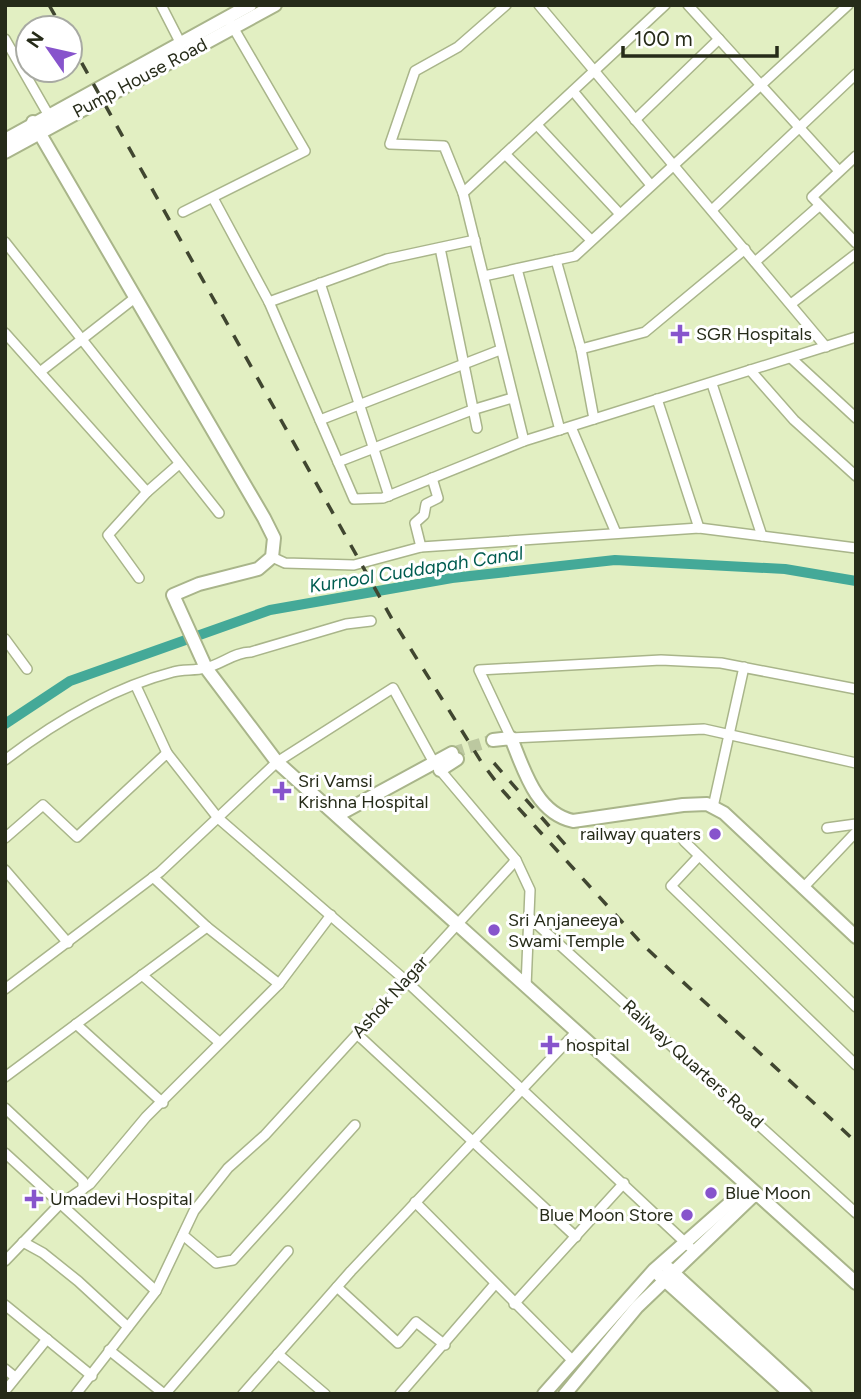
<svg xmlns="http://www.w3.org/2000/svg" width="861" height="1399" viewBox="0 0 861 1399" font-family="Figtree,sans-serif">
<rect width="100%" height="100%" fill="#e2efc2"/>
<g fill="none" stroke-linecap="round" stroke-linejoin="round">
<polyline stroke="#44a998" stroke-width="10" points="5,724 70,681 270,610 452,578 615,560 785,569 856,581"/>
<polyline stroke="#bcc8a0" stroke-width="12" stroke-dasharray="12 6" stroke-linecap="butt" points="452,753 493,740"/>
<defs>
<g id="street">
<polyline points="161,5 181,44"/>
<polyline points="506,5 458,47 415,71 390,144 444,146 463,193 524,441"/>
<polyline points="539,5 826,347"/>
<polyline points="688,5 839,171"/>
<polyline points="5,39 48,114"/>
<polyline points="573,91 650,184"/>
<polyline points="635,120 719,39"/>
<polyline points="537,125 619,213"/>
<polyline points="505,154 591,240"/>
<polyline points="856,156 812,197 856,243"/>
<polyline points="463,193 665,5"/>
<polyline points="213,198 269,302 387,259 475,240"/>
<polyline points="712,210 856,74"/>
<polyline points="183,212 305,151 230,22"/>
<polyline points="5,242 219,513"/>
<polyline points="440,248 477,428"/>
<polyline points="556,260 581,349 645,332 745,249"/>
<polyline points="755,262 819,206"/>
<polyline points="517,269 560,430"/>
<polyline points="484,276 575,256 848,5"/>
<polyline points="320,283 389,496"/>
<polyline points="269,302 354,499 383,498 524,441 856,337"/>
<polyline points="791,304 856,254"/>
<polyline points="5,333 147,492 108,535 139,578"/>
<polyline points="581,349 594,419"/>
<polyline points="791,358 856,418"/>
<polyline points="750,370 794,420 856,476"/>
<polyline points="40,372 136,297"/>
<polyline points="712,384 762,536"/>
<polyline points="657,399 699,528"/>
<polyline points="320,420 500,350"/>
<polyline points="571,427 616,533"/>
<polyline points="338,462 472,410 512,398"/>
<polyline points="147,492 179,464"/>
<polyline points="421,547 415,523 424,515 426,504 438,498 432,478"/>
<polyline points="272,557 285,563 354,565 421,547 699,528 856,548"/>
<polyline points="5,639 27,669"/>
<polyline points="136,686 167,753"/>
<polyline points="856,689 721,663 661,660 479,670 511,738 704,729 856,763"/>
<path d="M5 760C55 722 111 688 173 672 183 669 195 671 205 668 221 665 234 652 251 652L346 624 371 621"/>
<polyline points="440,770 516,860 530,890 526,987"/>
<polyline points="713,807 744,667"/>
<polyline points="827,828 856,824"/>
<polyline points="5,838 43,805 77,837 167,753 218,818 405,980 690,1247"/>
<polyline points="684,841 856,1007"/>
<polyline points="699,856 671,886 856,1065"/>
<polyline points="5,870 68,943"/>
<polyline points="153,877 207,927 279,984"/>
<polyline points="803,888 856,832"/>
<polyline points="529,917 856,1213"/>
<polyline points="142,975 219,1042"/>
<polyline points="5,989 160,872 277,762 393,688 433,761"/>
<polyline points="76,1024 163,1103"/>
<polyline points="357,1034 576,1237"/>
<polyline points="5,1077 207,927"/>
<polyline points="5,1108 83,1181 83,1189"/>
<polyline points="5,1153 156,1291"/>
<polyline points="415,1202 572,1360"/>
<polyline points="183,1235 216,1263 233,1260 355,1125"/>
<polyline points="23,1242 43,1253 78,1281 128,1327"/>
<polyline points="5,1261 59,1205 90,1184 146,1117 279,984 331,915"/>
<polyline points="337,1287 398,1343 416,1322 445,1345"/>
<polyline points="514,1304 624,1183"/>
<polyline points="5,1305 92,1376"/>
<polyline points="109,1350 164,1394"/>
<polyline points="278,1354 325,1394"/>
<polyline points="5,1369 15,1377"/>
<polyline points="5,1391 47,1339"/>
<polyline points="76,1394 156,1291 194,1211 228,1168 265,1135 516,860"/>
<polyline points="165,1394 288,1251"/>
<polyline points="243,1394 351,1271 577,1031"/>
<polyline points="400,1394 495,1284"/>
</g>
<g id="secondary">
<polyline points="33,122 264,518 274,538 272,557 258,569 199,584 173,595 206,668 277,762 856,1283"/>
<polyline points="5,140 250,5"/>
<polyline points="5,152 275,5"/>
<path d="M493 740 511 738C524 770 536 813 573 821L683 805 707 804 724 813 856 937"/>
<polyline points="440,770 457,759"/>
<polyline points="338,815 452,753"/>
<polyline points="668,1268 805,1394"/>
<polyline points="659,1275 791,1394"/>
<polyline points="544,1394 654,1270 747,1188"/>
<polyline points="565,1394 637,1307 755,1194"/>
</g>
</defs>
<use href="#street" stroke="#a9b58a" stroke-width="12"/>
<use href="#secondary" stroke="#a9b58a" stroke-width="16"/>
<use href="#street" stroke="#fff" stroke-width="9"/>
<use href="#secondary" stroke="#fff" stroke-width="12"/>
<g stroke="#404630" stroke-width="3.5" stroke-dasharray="12 12" stroke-linecap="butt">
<polyline points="49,5 62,28"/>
<polyline points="70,42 392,619 482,763 503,791 643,945 856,1142"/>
<polyline points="494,763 570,850"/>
</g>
</g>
<g fill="#8754cc" stroke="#fff" stroke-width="2.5">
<path d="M676.5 323.5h7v7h7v7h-7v7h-7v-7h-7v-7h7z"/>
<path d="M278.5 780.5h7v7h7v7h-7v7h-7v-7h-7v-7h7z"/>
<circle cx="715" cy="834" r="7"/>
<circle cx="494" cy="930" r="7"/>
<path d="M546.5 1034.5h7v7h7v7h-7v7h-7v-7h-7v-7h7z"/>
<circle cx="711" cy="1193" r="7"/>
<path d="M30.5 1188.5h7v7h7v7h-7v7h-7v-7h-7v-7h7z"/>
<circle cx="687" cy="1215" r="7"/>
</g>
<g text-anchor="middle" stroke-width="6" stroke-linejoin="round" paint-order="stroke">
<g font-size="18" fill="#262b19" stroke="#fff">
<text transform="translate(140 78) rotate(-28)" y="6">Pump House Road</text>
<text transform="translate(390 997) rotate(-48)" y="6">Ashok Nagar</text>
<text transform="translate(693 1064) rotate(42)" y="6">Railway Quarters Road</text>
</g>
<g font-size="18" fill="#262b19" stroke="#fff" text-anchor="start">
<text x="696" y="340">SGR Hospitals</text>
<text x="298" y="787">Sri Vamsi<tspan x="298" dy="21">Krishna Hospital</tspan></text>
<text x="701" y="840" text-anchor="end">railway quaters</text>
<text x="508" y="926">Sri Anjaneeya<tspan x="508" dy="21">Swami Temple</tspan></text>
<text x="566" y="1051">hospital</text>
<text x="725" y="1199">Blue Moon</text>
<text x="50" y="1205">Umadevi Hospital</text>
<text x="673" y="1221" text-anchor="end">Blue Moon Store</text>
</g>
<g font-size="19" font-style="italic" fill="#005c50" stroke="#fff">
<text transform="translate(416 569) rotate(-9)" y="7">Kurnool Cuddapah Canal</text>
</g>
</g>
<rect width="861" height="1399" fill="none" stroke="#262b19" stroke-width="14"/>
<g transform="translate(49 49) rotate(304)"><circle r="33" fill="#ffffff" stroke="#a8aaa3" stroke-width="2"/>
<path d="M0-5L12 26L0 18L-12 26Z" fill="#8754cc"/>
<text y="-10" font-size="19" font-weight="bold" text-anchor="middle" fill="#262b19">N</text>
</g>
<path d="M623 46v10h154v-10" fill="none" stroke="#262b19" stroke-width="3.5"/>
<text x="634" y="46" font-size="21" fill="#262b19" stroke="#ffffff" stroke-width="5" paint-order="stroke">100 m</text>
</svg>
